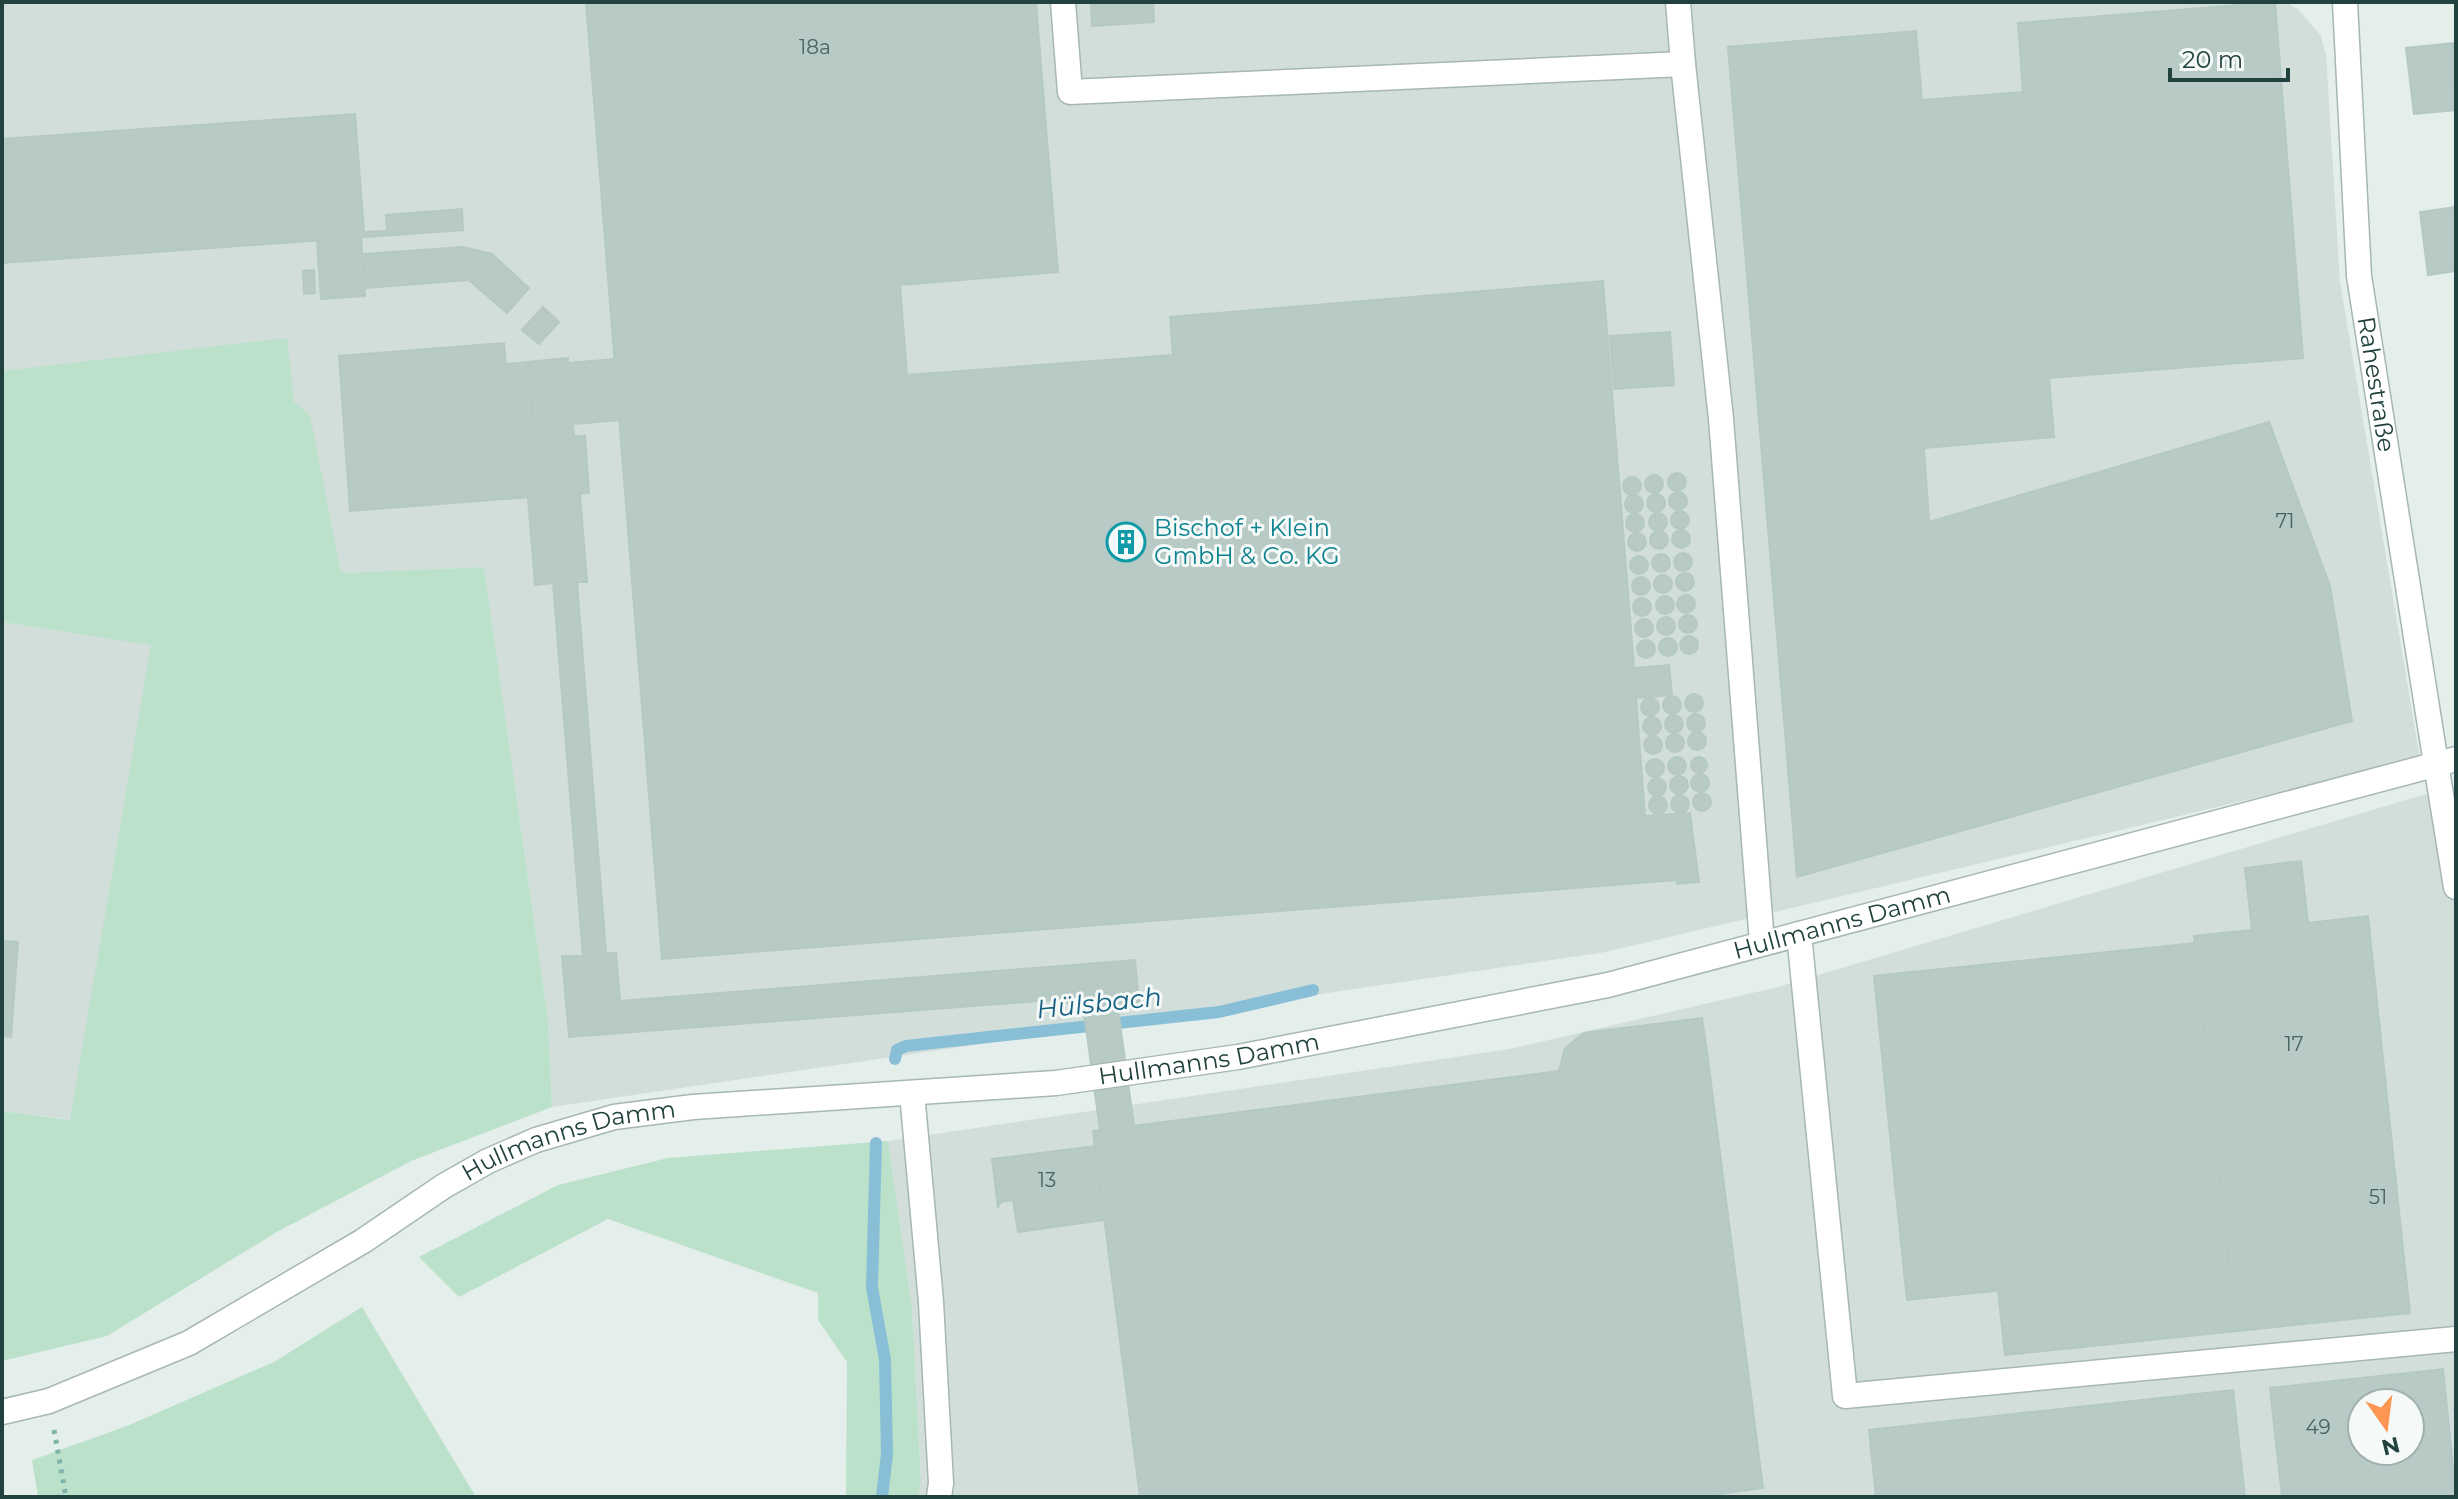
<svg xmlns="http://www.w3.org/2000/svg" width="2458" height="1499" viewBox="0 0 2458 1499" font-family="Montserrat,sans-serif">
<rect width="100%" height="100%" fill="#e4eeeb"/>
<g fill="#d2deda" fill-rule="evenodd">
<polygon points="2,2 2286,2 2299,10 2321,36 2326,55 2340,282 2420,759 1606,952 552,1107 548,1020 484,567 340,573 2,371"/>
<polygon points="2,622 152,644 74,1120 2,1111"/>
<path d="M2456 785V1497H918L921 1482 912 1309 888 1141 1510 1049 1778 987ZM2362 1403H2410V1451H2362Z"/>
</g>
<g fill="#bbe1cb">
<polygon points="287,338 294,402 310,415 341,573 484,567 548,1020 552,1107 411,1161 275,1233 107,1336 2,1361 2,1111 70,1120 151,645 2,622 2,371"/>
<polygon points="888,1141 912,1309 921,1482 918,1497 846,1497 847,1362 818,1320 818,1293 608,1219 459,1297 419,1257 558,1185 668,1158"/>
<polygon points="362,1307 476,1497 38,1497 32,1460 127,1426 274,1362"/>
</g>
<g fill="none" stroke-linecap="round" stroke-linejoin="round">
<g stroke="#88bfd7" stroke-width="12">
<polyline points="895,1059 897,1050 906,1046 1219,1012 1313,990"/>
<polyline points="876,1143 872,1287 885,1360 887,1454 882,1497"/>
</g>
</g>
<g fill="#b8cac5" stroke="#b5c9c4" stroke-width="2" fill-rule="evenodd">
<polygon points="586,2 1036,2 1043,91 596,126"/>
<polygon points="1091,2 1153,2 1154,22 1092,26"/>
<polygon points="2275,2 2303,358 2049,378 2054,437 1924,448 1929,522 2269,422 2330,586 2352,721 1797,877 1728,47 1916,31 1922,100 2023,92 2018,23"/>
<polygon points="2453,43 2456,110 2414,114 2406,48"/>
<polygon points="1043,91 1058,272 900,285 907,375 1173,355 1170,317 1603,281 1634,668 1669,665 1672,695 1636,698 1645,816 1690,813 1699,882 1677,884 1677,880 662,959 596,126"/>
<polygon points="355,114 364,232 387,231 386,215 462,209 463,230 2,263 2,139"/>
<polygon points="2456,207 2456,271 2428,275 2420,212"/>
<polygon points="361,237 365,296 321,299 317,240"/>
<polygon points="463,247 492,254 529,288 507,313 469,280 366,288 364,254"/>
<polygon points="314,270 315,293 304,294 303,271"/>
<polygon points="543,307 559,322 539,344 522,330"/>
<polygon points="1670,332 1674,385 1614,389 1610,336"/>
<polygon points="504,343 506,364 528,362 535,439 565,437 569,494 350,511 339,356"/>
<polygon points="568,358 568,363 615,359 620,420 573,424 574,436 585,436 589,493 569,494 565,437 535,439 528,362"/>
<circle cx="1677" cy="482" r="9"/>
<circle cx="1654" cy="484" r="9"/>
<circle cx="1632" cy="486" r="9"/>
<circle cx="1678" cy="501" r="9"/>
<polygon points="580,494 587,582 577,582 606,953 616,953 620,1001 1135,960 1138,993 1141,993 1139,1007 1084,1013 1082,1000 1052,1006 1052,1000 569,1037 562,956 583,956 553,583 535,585 528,498"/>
<circle cx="1656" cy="503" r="9"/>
<circle cx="1634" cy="504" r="9"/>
<circle cx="1680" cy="520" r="9"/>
<circle cx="1658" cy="522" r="9"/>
<circle cx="1635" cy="523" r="9"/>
<circle cx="1681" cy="539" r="9"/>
<circle cx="1659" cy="540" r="9"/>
<circle cx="1637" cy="542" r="9"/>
<circle cx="1683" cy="562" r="9"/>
<circle cx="1661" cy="563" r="9"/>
<circle cx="1639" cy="565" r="9"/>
<circle cx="1685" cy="582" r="9"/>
<circle cx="1663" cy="584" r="9"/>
<circle cx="1641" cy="586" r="9"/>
<circle cx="1686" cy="604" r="9"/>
<circle cx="1665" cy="605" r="9"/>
<circle cx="1642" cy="607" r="9"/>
<circle cx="1688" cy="624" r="9"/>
<circle cx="1666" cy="626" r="9"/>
<circle cx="1644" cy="628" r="9"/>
<circle cx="1689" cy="645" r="9"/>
<circle cx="1668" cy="647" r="9"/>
<circle cx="1646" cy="649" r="9"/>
<circle cx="1694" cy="703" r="9"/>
<circle cx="1672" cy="705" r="9"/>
<circle cx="1650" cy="707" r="9"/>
<circle cx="1696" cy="723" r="9"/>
<circle cx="1674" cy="724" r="9"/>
<circle cx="1652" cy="726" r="9"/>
<circle cx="1697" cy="741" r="9"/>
<circle cx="1675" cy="743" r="9"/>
<circle cx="1653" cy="745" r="9"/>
<circle cx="1699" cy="765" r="8"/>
<circle cx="1677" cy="766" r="9"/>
<circle cx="1655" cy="768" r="9"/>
<circle cx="1700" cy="783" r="9"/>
<circle cx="1679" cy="785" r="9"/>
<circle cx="1657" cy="787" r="9"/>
<circle cx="1702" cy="802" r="9"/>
<circle cx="1680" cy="804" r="9"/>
<circle cx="1658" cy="805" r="9"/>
<polygon points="2301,861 2308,923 2368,916 2403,1249 2229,1267 2194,936 2252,930 2245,868"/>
<polygon points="2,941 18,942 11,1037 2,1036"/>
<polygon points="2195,943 2217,1152 1895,1185 1874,976"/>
<polygon points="1118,1009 1134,1126 1100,1130 1084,1013"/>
<polygon points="1702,1018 1707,1052 1559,1071 1565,1048 1584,1033"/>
<polygon points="1707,1052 1763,1488 1699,1497 1140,1497 1093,1131"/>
<polygon points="1095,1146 1104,1220 1018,1232 1013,1200 1001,1202 998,1207 992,1159"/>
<polygon points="2217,1152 2229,1267 1907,1300 1895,1185"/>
<polygon points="2403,1249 2410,1313 2005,1355 1998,1291"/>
<path d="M2443 1369 2456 1497H2282L2270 1388ZM2362 1403H2410V1451H2362Z"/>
<polygon points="2233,1390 2245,1497 1876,1497 1869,1430"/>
</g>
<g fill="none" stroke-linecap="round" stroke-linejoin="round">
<defs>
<g id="lane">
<polyline points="1063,2 1070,92 1683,64 1678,2"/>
<polyline points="1683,64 1721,419 1762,943"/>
<polyline points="2436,764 2456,887"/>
<polyline points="1799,934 1845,1396 2456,1339"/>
<polyline points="912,1093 931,1302 941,1483 939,1497"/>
</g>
<g id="street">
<path id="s1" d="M2345 2 2359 276 2436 764"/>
<path id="s2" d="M2 1412 49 1401 189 1343 363 1241 444 1186 488 1161 536 1140 614 1117 693 1107 1056 1083 1238 1057 1608 985 2456 759"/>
</g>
</defs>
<use href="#lane" stroke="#a6b7b4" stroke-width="27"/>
<use href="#street" stroke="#a6b7b4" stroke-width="27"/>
<polyline stroke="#81b5ac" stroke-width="5" stroke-dasharray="4 6" stroke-linecap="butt" points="54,1430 66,1497"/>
<use href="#lane" stroke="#fff" stroke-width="24"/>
<use href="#street" stroke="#fff" stroke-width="24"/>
</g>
<defs>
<symbol id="building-ring" viewBox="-11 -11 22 22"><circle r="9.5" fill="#f5faf8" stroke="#0f9aa8" stroke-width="1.5"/><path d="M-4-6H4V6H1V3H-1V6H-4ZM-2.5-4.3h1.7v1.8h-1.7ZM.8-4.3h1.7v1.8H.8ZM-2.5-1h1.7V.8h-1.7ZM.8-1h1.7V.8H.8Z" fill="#0f9aa8"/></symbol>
</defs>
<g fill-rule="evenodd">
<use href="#building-ring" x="1104" y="520" width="44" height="44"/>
</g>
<g text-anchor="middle" stroke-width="6" stroke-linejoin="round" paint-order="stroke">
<g font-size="20" fill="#476460">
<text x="815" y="54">18a</text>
<text x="2285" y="528">71</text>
<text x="2294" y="1051">17</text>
<text x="1047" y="1187">13</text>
<text x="2378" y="1204">51</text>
<text x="2318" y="1434">49</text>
</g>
<g font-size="24" fill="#21423e" stroke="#f5faf8">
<text dy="8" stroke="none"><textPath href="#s1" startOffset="384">Rahestraße</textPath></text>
<text dy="8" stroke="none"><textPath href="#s2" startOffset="1930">Hullmanns Damm</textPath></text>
<text dy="8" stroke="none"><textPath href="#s2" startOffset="1282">Hullmanns Damm</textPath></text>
<text dy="8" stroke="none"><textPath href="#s2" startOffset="634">Hullmanns Damm</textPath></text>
</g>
<g font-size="24" fill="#0d838f" stroke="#f5faf8" text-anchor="start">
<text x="1154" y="536">Bischof + Klein<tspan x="1154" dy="28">GmbH &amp; Co. KG</tspan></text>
</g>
<g font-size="26" font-style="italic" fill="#166183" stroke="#f5faf8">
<text transform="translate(1099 1003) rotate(-6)" y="9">Hülsbach</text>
</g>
</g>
<rect width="2458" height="1499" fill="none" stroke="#21423e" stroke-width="8"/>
<g transform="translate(2386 1427) rotate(166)"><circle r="38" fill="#f5faf8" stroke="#a0b0ae" stroke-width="2"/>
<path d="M0-6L14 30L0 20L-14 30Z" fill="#fd9653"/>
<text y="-12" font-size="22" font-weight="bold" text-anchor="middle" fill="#21423e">N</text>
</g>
<path d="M2170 68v12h118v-12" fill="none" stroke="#21423e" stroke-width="4"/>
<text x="2182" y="68" font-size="24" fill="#21423e" stroke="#f5faf8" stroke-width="6" paint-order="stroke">20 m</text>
</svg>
